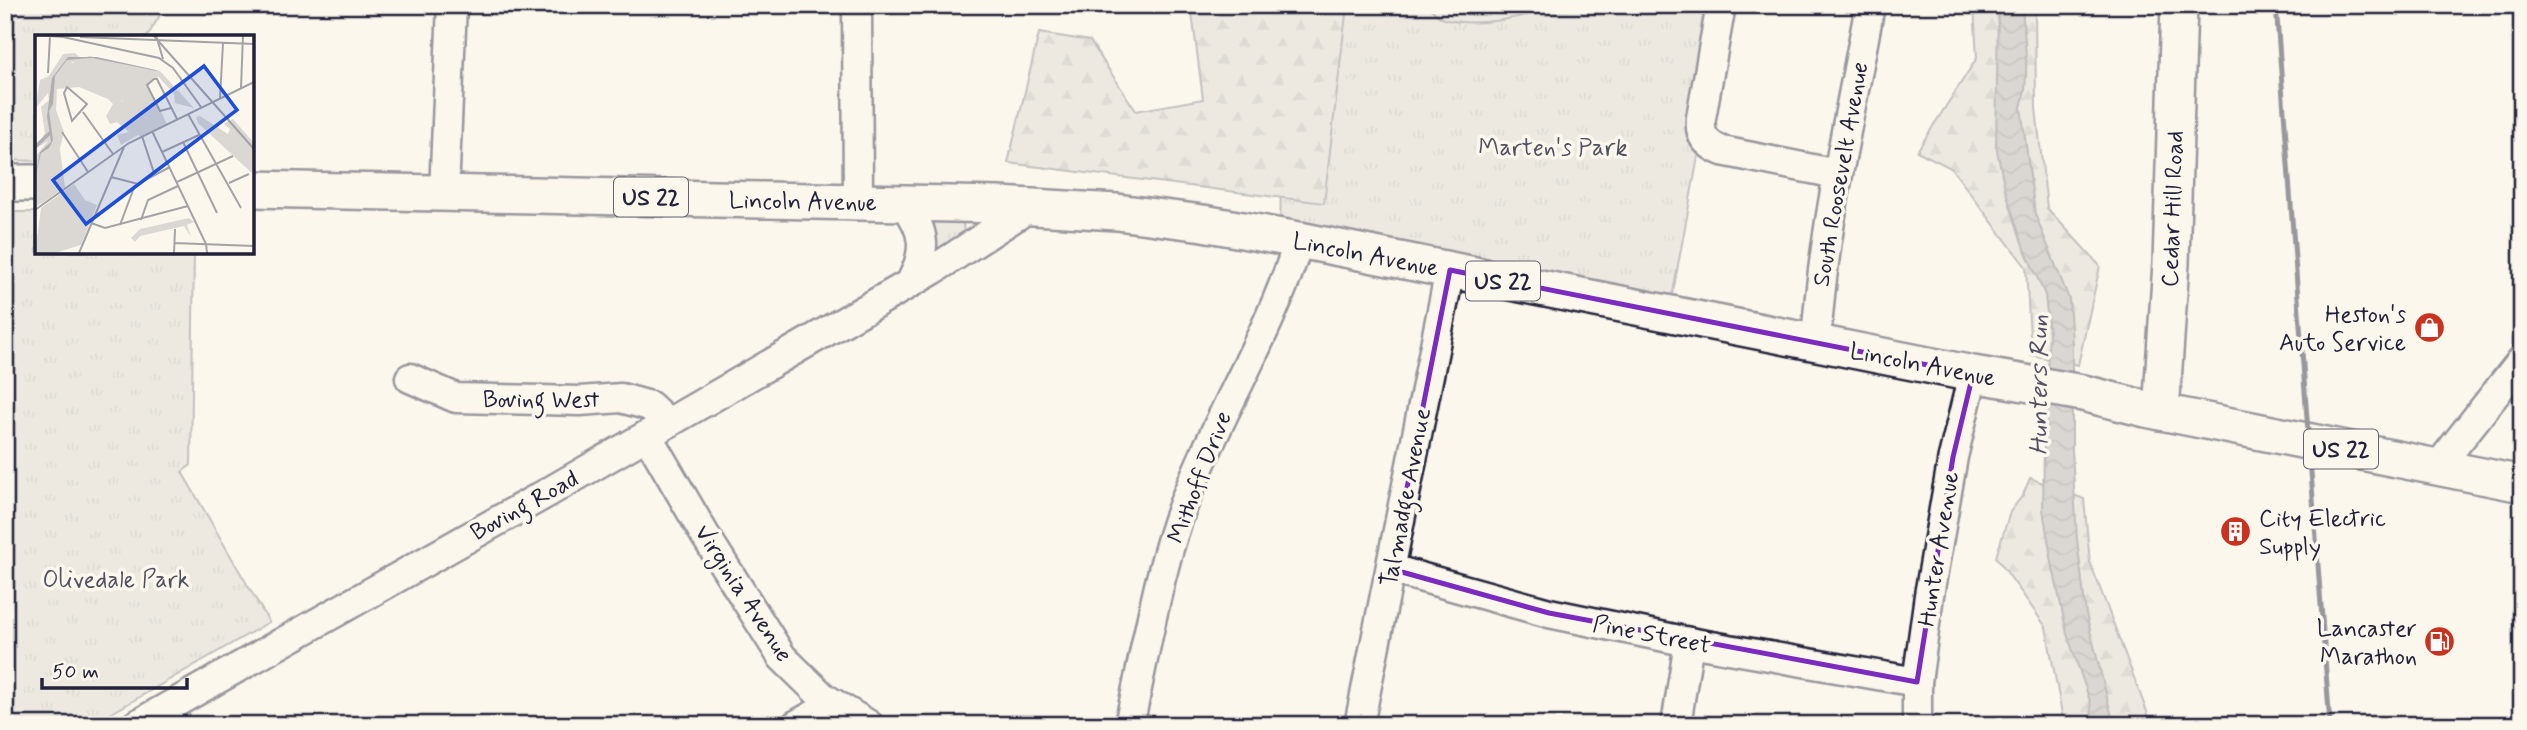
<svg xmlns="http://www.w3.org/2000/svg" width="2527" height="730" viewBox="0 0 2527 730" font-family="Mynerve,sans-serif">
<defs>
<pattern id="grass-tufts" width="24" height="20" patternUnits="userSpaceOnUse" patternTransform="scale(1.75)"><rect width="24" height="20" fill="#dbd8d3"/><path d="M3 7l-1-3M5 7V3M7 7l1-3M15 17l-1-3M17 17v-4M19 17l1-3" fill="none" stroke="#bcb9b6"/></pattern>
<pattern id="forest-firs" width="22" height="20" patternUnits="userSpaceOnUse" patternTransform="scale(1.75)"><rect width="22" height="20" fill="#dbd8d3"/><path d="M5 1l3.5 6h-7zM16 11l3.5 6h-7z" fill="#bcb9b6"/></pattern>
<pattern id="water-waves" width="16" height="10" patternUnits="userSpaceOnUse" patternTransform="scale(1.75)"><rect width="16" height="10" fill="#b1aeb0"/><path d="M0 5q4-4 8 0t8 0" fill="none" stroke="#908d90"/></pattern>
</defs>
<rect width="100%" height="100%" fill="#fbf7ec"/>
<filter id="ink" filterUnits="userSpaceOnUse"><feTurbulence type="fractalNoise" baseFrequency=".0143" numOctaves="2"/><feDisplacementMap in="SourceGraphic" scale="14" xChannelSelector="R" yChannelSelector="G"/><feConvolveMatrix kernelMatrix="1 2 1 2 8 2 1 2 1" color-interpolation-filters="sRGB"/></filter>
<g filter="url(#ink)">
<g fill="url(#grass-tufts)" stroke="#7e7d87" stroke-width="2">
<polygon points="5,5 166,5 147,37 37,37 37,161 5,160"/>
<polygon points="1284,5 1726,5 1669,314 1280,237"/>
<polygon points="5,212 37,212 37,252 194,252 191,465 182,472 269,622 91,725 5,725"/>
<polygon points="934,219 958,219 963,223 964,235 935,251"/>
</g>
<g fill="url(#forest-firs)" stroke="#7e7d87" stroke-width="2">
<polygon points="1191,5 1347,5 1324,203 1008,163 1039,33 1090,41 1136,111 1203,99"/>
<polygon points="1974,5 2035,5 2036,108 2047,208 2100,266 2078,365 2031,355 2026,267 1951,168 1917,151 1977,58"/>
<polygon points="2030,478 2084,499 2090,562 2152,725 2064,725 2046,627 1996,557 2010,512 2023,495"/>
</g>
<path fill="#dbd8d3" stroke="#7e7d87" stroke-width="2" d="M1427 5H1555C1526 18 1475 28 1444 19 1438 17 1432 10 1427 5Z"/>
<path fill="url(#water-waves)" stroke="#787681" stroke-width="2" d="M1998 5H2022C2024 37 2031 76 2021 107L2035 214 2069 299 2072 343V450L2077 539 2086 614 2114 725H2093L2090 701 2067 634 2052 563 2043 510 2044 441 2049 333 2045 295 2022 243 2005 189 1996 146Z"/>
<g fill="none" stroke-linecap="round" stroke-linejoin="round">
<defs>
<g id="minor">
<polyline points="857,5 858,202"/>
<path d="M1721 5 1701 118C1699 136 1706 144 1722 151L1837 174"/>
<polyline points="444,193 452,5"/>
<path d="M905 204C926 232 927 251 911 282"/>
<path d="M1816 343C1823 229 1850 118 1870 5"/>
<polyline points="410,378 456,398 580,401 621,398 650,406 668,423"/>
<polyline points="647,435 705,535 782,657 823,697 869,725"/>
<polyline points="2437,468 2522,360"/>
<polyline points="1391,569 1549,613 1689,642 1917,682"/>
<polyline points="136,725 547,493 933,270 1030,207"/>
<polyline points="796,725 834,704"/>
<path d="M1129 725C1146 651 1158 569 1186 498 1220 411 1272 330 1299 240"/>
<polyline points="1359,725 1450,270"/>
<polyline points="1676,725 1689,642"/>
<polyline points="1917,725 1917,682 1929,595 1953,457 1973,374"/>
</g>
<g id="major">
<polyline points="5,183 37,183"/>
<polyline points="252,189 999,205 1117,212 1203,223 1299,240 1973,374 2083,393 2146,409 2522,484"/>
<polyline points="2161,412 2171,263 2179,5"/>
</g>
</defs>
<use href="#minor" stroke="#22223b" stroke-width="33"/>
<use href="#major" stroke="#22223b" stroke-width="40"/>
<use href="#minor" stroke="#fbf7ec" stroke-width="28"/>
<use href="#major" stroke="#fbf7ec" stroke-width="35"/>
<polyline stroke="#22223b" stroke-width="5" points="2276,5 2330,725"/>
</g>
</g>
<path d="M0 0H2527V730H0ZM1450 270 1973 374 1953 457 1917 682 1549 613 1391 569Z" fill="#fbf7ec" fill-opacity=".55" fill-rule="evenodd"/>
<path fill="none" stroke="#7b2cbf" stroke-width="5" stroke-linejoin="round" d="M1450 270 1973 374 1953 457 1917 682 1549 613 1391 569Z"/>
<defs>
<symbol id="shop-disc" viewBox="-11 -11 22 22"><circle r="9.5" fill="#c8321e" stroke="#fbf7ec"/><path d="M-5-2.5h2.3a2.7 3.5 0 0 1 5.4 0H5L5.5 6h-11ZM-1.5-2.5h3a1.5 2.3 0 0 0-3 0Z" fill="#fff"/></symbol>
<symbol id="building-disc" viewBox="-11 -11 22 22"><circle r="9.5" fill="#c8321e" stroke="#fbf7ec"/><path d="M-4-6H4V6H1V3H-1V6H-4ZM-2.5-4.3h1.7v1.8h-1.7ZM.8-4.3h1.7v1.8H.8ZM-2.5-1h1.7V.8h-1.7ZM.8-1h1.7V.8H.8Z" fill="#fff"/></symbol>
<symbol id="fuel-disc" viewBox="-11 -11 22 22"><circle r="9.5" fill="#c8321e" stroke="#fbf7ec"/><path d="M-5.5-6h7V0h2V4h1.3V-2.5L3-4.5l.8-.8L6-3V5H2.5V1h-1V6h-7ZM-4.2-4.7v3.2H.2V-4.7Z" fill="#fff"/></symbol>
</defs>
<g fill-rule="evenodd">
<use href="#shop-disc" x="2412" y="310" width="35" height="35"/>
<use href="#building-disc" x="2218" y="514" width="35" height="35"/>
<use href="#fuel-disc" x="2422" y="624" width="35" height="35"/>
</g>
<g text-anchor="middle" stroke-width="7" stroke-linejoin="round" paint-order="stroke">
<g fill="#fbf7ec" stroke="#636270" stroke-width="2">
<rect x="614" y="177.5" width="74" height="39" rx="5"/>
<rect x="1466" y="261.5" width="74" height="39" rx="5"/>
<rect x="2304" y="429.5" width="74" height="39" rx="5"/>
</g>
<g font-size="23" font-weight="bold" fill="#22223b">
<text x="651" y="205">US 22</text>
<text x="1503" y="289">US 22</text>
<text x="2341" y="457">US 22</text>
</g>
<g font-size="24" fill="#505061" stroke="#fbf7ec">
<text x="1553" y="155">Marten's Park</text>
<text x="116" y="587">Olivedale Park</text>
</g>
<g font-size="24" fill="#22223b" stroke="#fbf7ec">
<text transform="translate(1840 174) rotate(-80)" y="8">South Roosevelt Avenue</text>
<text transform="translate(803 201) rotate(1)" y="8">Lincoln Avenue</text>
<text transform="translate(2172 209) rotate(-88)" y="8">Cedar Hill Road</text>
<text transform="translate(1366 254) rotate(11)" y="8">Lincoln Avenue</text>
<text transform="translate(1923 364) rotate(11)" y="8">Lincoln Avenue</text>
<text x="541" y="407">Boving West</text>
<text transform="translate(1199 477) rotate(-69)" y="8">Mithoff Drive</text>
<text transform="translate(1405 497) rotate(-79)" y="8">Talmadge Avenue</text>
<text transform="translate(524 505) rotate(-29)" y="8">Boving Road</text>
<text transform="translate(1938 549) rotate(-81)" y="8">Hunter Avenue</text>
<text transform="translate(744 593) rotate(57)" y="8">Virginia Avenue</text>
<text transform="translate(1652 634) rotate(11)" y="8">Pine Street</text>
</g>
<g font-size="24" fill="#22223b" stroke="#fbf7ec" text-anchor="end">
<text x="2406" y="322">Heston's<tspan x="2406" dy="28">Auto Service</tspan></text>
<text x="2259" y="526" text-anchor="start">City Electric<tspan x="2259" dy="28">Supply</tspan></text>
<text x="2417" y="636">Lancaster<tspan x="2417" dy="28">Marathon</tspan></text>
</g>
<g font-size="26" font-style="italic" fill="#545364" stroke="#fbf7ec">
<text transform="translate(2038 385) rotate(-90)" y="9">Hunters Run</text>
</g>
</g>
<g transform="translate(35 35)">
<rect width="219" height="219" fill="#fbf7ec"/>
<path d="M54 21 127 39 113 50 132 89 105 102 83 71 88 66 26 33ZM23 99 30 152 6 169 0 139ZM39 149 50 165 62 170 46 210 20 218H0L6 173Z" fill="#dbd8d3"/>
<path d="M40 18 49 27H37L35 36 85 63 106 98 86 110 82 100 94 97 82 87 75 89 71 81 78 69 73 64 44 52 22 54 21 75 29 97 21 129 2 139 7 167 2 171 0 122 13 106 0 114 10 98 6 72 14 65 13 58 0 74 5 45 14 41 28 19ZM54 21 125 36 159 73 140 68 139 59 122 40 53 26ZM165 81 193 99 195 94 189 89 198 84 219 108V140L163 88 161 82ZM154 183 159 187 152 190 156 202 149 191 105 201 100 207 96 203 105 194Z" fill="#dbd8d3"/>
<path d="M80 44 87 49 100 47 108 56 95 63 87 49 78 58 68 51Z" fill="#dbd8d3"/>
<path d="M33 22H62L121 35 219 139 122 36 57 23 32 25 20 41 18 69 14 76 18 105 14 113 6 118 0 143 5 117 16 107 12 81 17 43Z" fill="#b1aeb0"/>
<path fill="none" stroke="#b1aeb0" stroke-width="3.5" d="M0 112 16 97"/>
<path fill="none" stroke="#a4a2a5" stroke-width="2" d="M0 0 28 2 124 23 138 33 166 72M118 0 219 114M121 0 128 24M45 2 219 9M13 38 15 1M32 52 52 69 37 86 29 58ZM206 53 208 0M185 63 188 8M136 73 125 76 112 50 119 44H122L142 84M48 77 78 119M153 79 206 173M117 96 171 209 172 218M27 97 53 137M107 101 120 141M148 107 182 178M127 117 164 100M76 142 103 149 135 132M142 147 198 121M194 148 214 139M0 175 94 108 219 47M106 185 113 165 143 151M56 188 70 193 153 171M85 190 100 150M139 208 219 211M44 218 89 112M139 218 140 194"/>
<path fill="#1d4ed8" fill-opacity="0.15" stroke="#1d4ed8" stroke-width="3.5" d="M169 31 202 75 51 189 18 145Z"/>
<rect width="219" height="219" fill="none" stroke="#22223b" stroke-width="3.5"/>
</g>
<rect width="2527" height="730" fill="none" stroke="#fbf7ec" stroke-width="28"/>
<rect x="14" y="14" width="2499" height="702" fill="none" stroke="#22223b" stroke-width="2.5" filter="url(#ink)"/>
<path d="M42 678v10h145v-10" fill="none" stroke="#22223b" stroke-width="3.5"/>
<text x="52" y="678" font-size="21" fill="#22223b" stroke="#fbf7ec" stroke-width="5" paint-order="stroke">50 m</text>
</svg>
